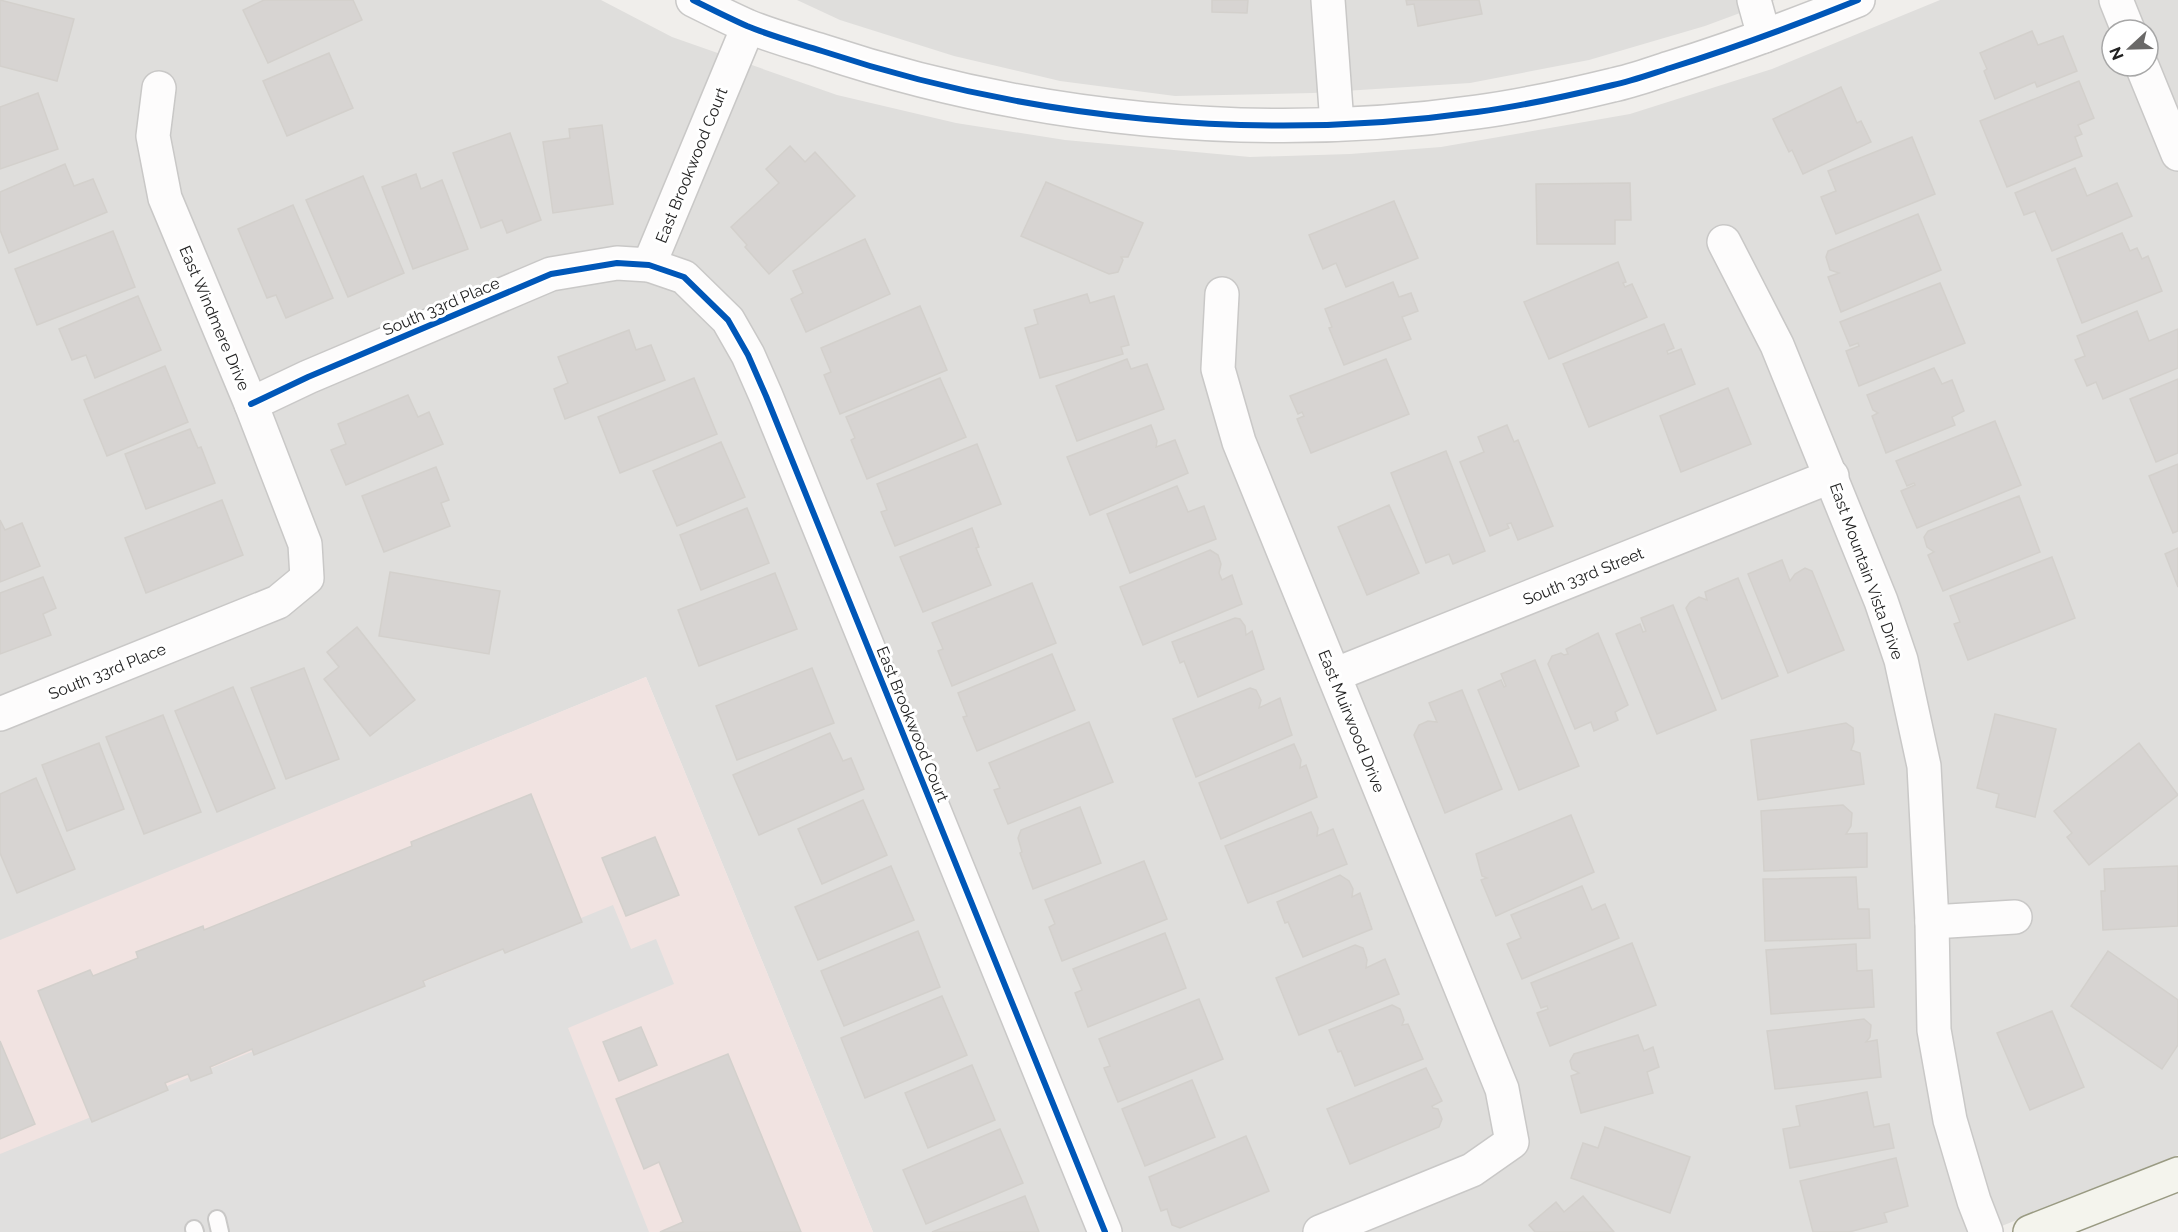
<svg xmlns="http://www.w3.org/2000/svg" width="2178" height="1232" viewBox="0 0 2178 1232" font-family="Raleway,sans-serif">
<rect width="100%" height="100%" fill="#f0eeeb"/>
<g fill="#dfdedc" fill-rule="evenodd">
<path d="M0 0H601L672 37 837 95 956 123 1065 140 1250 157 1350 154 1441 147 1630 114 1772 69 1940 0H2178V1155L1987 1232H873L646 677 0 941ZM2112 30H2148V66H2112Z"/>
<polygon points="797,0 1775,0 1705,26 1589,60 1470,83 1313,93 1175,96 1060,81 954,56 840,20"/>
</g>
<polygon fill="#f1e3e1" points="646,677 873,1232 0,1232 0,940"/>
<polygon fill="#e0dfde" points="613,905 631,949 656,939 674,984 568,1028 649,1232 0,1232 0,1154"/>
<g fill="#d7d4d2" stroke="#d3d0cc" stroke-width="1.5">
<polygon points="0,0 74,19 57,81 0,66"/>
<polygon points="264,0 353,0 362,20 268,63 243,10"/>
<polygon points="1212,0 1248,0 1247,13 1212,12"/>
<polygon points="1406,0 1479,0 1482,14 1418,26 1414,4 1407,5"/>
<polygon points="2032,31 2038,45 2063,36 2077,71 2037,87 2035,82 1995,99 1984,71 1987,69 1980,53"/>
<polygon points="329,53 353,108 287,136 263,81"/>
<polygon points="2079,81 2094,118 2078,125 2082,134 2075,137 2082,156 2007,187 1980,121"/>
<polygon points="1841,87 1857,123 1861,121 1871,142 1803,174 1792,150 1789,152 1773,119"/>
<polygon points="38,93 58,149 0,169 0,107"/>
<polygon points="602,125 613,204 553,213 543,142 570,138 569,129"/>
<polygon points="510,133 541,220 507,233 502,220 481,228 453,153"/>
<polygon points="1912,137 1935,194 1836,234 1821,197 1836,191 1828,171"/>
<polygon points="790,146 805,162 815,152 855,196 769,274 745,247 747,245 731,227 779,183 766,169"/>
<polygon points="65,164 74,186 93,179 107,212 9,253 0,230 0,192"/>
<polygon points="2075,168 2087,196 2117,183 2132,216 2052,251 2035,211 2024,215 2015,193"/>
<polygon points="416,174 421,189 442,180 468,249 413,269 382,187"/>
<polygon points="363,176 404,273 348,297 306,200"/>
<polygon points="1046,182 1143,223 1128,257 1121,257 1123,260 1118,272 1109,274 1021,236"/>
<polygon points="1630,183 1631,220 1615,220 1615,244 1537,244 1536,184"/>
<polygon points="1394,201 1418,258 1346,287 1336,263 1323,269 1309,235"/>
<polygon points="293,205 333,298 286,318 276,295 267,298 238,229"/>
<polygon points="1918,214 1941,270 1841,312 1828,277 1839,273 1830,270 1826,257 1828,251"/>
<polygon points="113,231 135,287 37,325 15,269"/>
<polygon points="2122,233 2130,251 2137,248 2142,259 2148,256 2162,291 2082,323 2057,259"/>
<polygon points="865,239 890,294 806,332 791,299 803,293 793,271"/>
<polygon points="1618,262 1626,282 1623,283 1625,287 1632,284 1647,317 1549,359 1524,302"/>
<polygon points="1393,282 1399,297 1411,293 1418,311 1402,317 1411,339 1344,365 1329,328 1332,327 1325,309"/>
<polygon points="1940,283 1965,343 1859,386 1846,351 1859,346 1858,343 1850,346 1840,322"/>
<polygon points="1087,294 1090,303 1114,296 1129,345 1121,347 1123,354 1040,378 1025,328 1038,324 1034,310"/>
<polygon points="138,296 161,350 95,378 86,355 72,360 59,329"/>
<polygon points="920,306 947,370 840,414 824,375 831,372 821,348"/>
<polygon points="2137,311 2149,341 2178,329 2178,368 2103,399 2096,382 2087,386 2075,360 2085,356 2077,336"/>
<polygon points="1664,324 1674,348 1667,351 1668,354 1681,349 1695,384 1589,427 1563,364"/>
<polygon points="629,330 636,350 651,345 665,380 565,419 554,389 568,383 558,357"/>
<polygon points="1127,359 1131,369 1147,364 1164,409 1077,441 1056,386"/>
<polygon points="1386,359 1409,414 1311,453 1297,419 1304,416 1302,412 1298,414 1290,396"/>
<polygon points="165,366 188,422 107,456 84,400"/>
<polygon points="1934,368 1942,384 1952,380 1964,411 1952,417 1955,425 1886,453 1872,416 1878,413 1873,410 1867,395"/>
<polygon points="694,378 717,434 620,473 598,417"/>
<polygon points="940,378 966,437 867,479 851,440 855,438 846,417"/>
<polygon points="2178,379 2178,453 2156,462 2130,399"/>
<polygon points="1728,388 1751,444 1681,472 1660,416"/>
<polygon points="408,395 418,417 429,412 443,444 346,485 331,450 346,444 338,424"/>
<polygon points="1995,421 2021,485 1917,528 1901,491 1915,485 1914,483 1907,486 1896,461"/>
<polygon points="1151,425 1157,441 1156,447 1175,440 1188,473 1090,515 1067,457"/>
<polygon points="1507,425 1514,442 1518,440 1553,526 1518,540 1511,523 1507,524 1509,528 1490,536 1460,462 1484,452 1478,437"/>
<polygon points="190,429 198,448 201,447 215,483 146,509 125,454"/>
<polygon points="721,442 745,497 677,526 653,471"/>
<polygon points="977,444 1001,504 895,546 881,512 887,510 877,484"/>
<polygon points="1446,451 1485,551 1453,564 1449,554 1426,563 1391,473"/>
<polygon points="2178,464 2178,531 2173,533 2149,476"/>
<polygon points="436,467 449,500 441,503 450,526 384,552 362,496"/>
<polygon points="1177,486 1188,512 1204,506 1216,539 1130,573 1107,514"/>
<polygon points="2019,496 2040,552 1943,591 1928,555 1934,552 1927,547 1924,537 1928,531"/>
<polygon points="222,500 243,555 146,593 125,538"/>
<polygon points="1389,505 1419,573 1367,595 1338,527"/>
<polygon points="747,508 769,563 701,590 680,535"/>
<polygon points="0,520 5,530 22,523 40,566 0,582"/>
<polygon points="972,528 979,547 976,548 991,585 923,612 900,557"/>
<polygon points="2178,548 2178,587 2165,554"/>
<polygon points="1210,550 1218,555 1221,564 1219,573 1222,580 1232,575 1242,604 1143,645 1120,587"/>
<polygon points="2052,557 2075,618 1968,660 1954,624 1960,622 1950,596"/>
<polygon points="1782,560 1790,581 1795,574 1805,568 1812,571 1844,650 1788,673 1748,574"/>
<polygon points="390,572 500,591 489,654 379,636"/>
<polygon points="775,573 797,629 699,666 678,610"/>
<polygon points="43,577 56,608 43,614 51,635 0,654 0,593"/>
<polygon points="1738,578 1778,676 1722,699 1686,608 1690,602 1699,597 1707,600 1705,592"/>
<polygon points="1032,583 1056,643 952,686 938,651 943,649 932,623"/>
<polygon points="1673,605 1716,710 1657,734 1616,634 1640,624 1643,632 1646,631 1641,618"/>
<polygon points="1235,618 1240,619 1245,626 1246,635 1252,631 1264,669 1198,697 1184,661 1180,663 1172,642"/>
<polygon points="357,627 415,700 370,736 324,679 339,667 327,652"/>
<polygon points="1598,633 1628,705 1615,712 1618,720 1594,731 1591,722 1575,729 1548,664 1552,656 1561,653 1564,655 1568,654 1566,649"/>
<polygon points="1052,654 1075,710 977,751 963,717 967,716 958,693"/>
<polygon points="1535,660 1579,766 1519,790 1478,690 1501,680 1504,687 1506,686 1501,674"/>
<polygon points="304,668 339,759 286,779 251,688"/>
<polygon points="812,668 834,723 737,760 716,706"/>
<polygon points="233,687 275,788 217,812 175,711"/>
<polygon points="1250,688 1256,690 1261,700 1259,708 1280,698 1292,735 1196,777 1173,719"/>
<polygon points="1462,690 1502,789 1445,813 1414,735 1419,725 1428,721 1437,722 1429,703"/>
<polygon points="1995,714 2056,729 2035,817 1996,807 1999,794 1977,788"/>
<polygon points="163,715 201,812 144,834 106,737"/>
<polygon points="1089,722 1113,782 1008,824 994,790 1000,788 989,763"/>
<polygon points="1846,723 1853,728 1854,742 1851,750 1860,753 1864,784 1758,800 1751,740"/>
<polygon points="830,733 843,761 851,758 864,789 759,835 733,775"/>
<polygon points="99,743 124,809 67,831 42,765"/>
<polygon points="2139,743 2178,795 2089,865 2067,837 2072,833 2054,811"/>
<polygon points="1294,744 1301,760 1300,768 1306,765 1317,797 1221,839 1199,783"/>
<polygon points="36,778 75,869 17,893 0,853 0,794"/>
<polygon points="531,794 582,922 505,953 503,949 423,981 425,986 254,1055 252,1049 210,1067 212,1073 191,1081 188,1074 165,1083 168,1090 92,1122 38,991 90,970 93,976 138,958 136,952 203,926 204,930 412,846 411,842"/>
<polygon points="863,800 887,855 822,884 798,829"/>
<polygon points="1843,805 1852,813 1851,826 1846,834 1867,833 1867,867 1764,871 1761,811"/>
<polygon points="1080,807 1101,863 1033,889 1020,853 1022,852 1018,838 1021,830"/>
<polygon points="1311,812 1318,828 1317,836 1333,829 1347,864 1248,903 1225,846"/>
<polygon points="1571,815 1594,872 1496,916 1481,880 1487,878 1482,876 1476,854"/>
<polygon points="655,837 679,895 626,916 602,858"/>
<polygon points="1144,861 1167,919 1062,961 1049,927 1055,924 1045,900"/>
<polygon points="891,866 914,920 818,960 795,907"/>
<polygon points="2178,866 2178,926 2103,930 2101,891 2105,891 2104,869"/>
<polygon points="1340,875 1349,881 1353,889 1352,897 1360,893 1372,929 1303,957 1288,922 1285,923 1277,902"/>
<polygon points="1856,877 1858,909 1869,909 1870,938 1765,941 1763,879"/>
<polygon points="1582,886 1592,910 1605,904 1619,938 1522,979 1507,944 1521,938 1511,915"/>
<polygon points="918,931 940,987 844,1026 821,971"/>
<polygon points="1165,933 1186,988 1088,1027 1075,993 1082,990 1073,969"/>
<polygon points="1632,943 1656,1005 1550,1046 1537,1013 1548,1009 1547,1006 1541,1008 1531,983"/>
<polygon points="1856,944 1857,971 1872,970 1874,1007 1771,1014 1766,950"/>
<polygon points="1355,945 1363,948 1367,960 1366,968 1385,959 1399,994 1299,1035 1276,978"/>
<polygon points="2108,951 2178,1000 2178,1045 2162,1069 2071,1006"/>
<polygon points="942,996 967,1055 865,1098 841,1038"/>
<polygon points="1199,999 1223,1059 1118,1102 1104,1068 1110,1066 1099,1039"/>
<polygon points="1392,1005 1400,1009 1404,1020 1402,1025 1408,1024 1423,1059 1355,1086 1341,1051 1338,1052 1329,1030"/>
<polygon points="2052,1011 2084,1087 2030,1110 1997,1033"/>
<polygon points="1864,1019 1871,1025 1870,1037 1866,1042 1877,1040 1881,1077 1775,1089 1767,1031"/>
<polygon points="641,1027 657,1065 619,1081 603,1042"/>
<polygon points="1638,1035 1644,1051 1653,1047 1659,1067 1647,1072 1653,1093 1581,1113 1571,1076 1579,1073 1572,1069 1570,1061 1574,1054"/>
<polygon points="0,1041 35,1124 0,1139"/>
<polygon points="728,1054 801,1232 660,1232 683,1222 659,1162 644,1169 616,1099"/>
<polygon points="972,1065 995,1120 928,1148 905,1093"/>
<polygon points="1426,1068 1442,1101 1432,1106 1433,1108 1438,1109 1442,1119 1439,1127 1350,1164 1327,1109"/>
<polygon points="1192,1080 1215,1137 1145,1166 1122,1109"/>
<polygon points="1867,1092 1874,1127 1889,1124 1894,1148 1790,1168 1783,1129 1800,1126 1796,1106"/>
<polygon points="1605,1127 1690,1157 1670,1213 1571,1178 1583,1143 1598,1148"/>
<polygon points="1000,1129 1023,1183 926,1224 903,1170"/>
<polygon points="1246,1136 1269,1191 1180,1228 1172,1225 1167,1209 1161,1211 1149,1177"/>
<polygon points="1896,1158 1908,1206 1884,1213 1887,1222 1849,1232 1813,1232 1800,1181"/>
<polygon points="1025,1196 1039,1232 932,1232"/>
<polygon points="1583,1196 1614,1232 1535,1232 1529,1225 1556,1202 1564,1212"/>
</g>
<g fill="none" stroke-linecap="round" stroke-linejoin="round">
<defs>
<g id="service">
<polyline points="217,1219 220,1232"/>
<polyline points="194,1229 195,1232"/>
</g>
<g id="minor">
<polyline points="1328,0 1337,124"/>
<polyline points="1754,0 1764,36"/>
<polyline points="2116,0 2128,30"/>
<polyline points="2142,66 2178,154"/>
<polyline points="1724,242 1777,345 1881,601 1901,660 1924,766 1932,922 1934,1030 1950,1120 1974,1201 1986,1232"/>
<polyline points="649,265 748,27"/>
<polyline points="1222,294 1218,369 1239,442 1502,1089 1512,1142 1472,1170 1320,1232"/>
<polyline points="251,404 308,377 551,274 617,263 649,265 684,277 728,320 748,355 766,396 1105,1232"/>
<polyline points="1334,675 1832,476"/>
<polyline points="0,714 278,602 307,578 305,544 251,404 165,198 153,136 159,88"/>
<polyline points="1932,922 2015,917"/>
</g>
<path id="tertiary" d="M693 0C711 9 729 18 747 26 771 36 797 43 822 51 1030 120 1259 143 1477 112 1522 106 1568 96 1613 85 1632 81 1651 74 1670 68 1734 48 1796 25 1858 0"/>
<polyline id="secondary" points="2030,1232 2178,1174"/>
</defs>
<use href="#service" stroke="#c9c8c7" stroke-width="20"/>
<use href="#minor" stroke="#c9c8c7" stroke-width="36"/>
<use href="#tertiary" stroke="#c9c8c7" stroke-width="36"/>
<use href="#secondary" stroke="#999a82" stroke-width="36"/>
<use href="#service" stroke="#fdfcfc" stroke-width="16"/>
<use href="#minor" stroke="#fdfcfc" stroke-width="33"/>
<use href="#tertiary" stroke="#fdfcfc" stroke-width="33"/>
<use href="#secondary" stroke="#f4f4ed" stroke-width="33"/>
<defs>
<g id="cycleway">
<path d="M693 0C711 9 729 18 747 26 771 36 797 43 822 51 1030 120 1259 143 1477 112 1522 106 1568 96 1613 85 1632 81 1651 74 1670 68 1734 48 1796 25 1858 0"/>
<polyline points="251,404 308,377 551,274 617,263 649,265 684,277 728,320 748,355 766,396 1105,1232"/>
</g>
</defs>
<use href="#cycleway" stroke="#fff" stroke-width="10"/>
<use href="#cycleway" stroke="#0057b8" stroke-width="6"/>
</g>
<g text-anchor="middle" stroke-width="6" stroke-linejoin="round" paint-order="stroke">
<g font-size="16" fill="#222" stroke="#fff">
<text transform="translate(691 165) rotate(-68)" y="6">East Brookwood Court</text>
<text transform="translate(441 306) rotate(-23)" y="6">South 33rd Place</text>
<text transform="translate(215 318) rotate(67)" y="6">East Windmere Drive</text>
<text transform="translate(1867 571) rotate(70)" y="6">East Mountain Vista Drive</text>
<text transform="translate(1583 576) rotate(-22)" y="6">South 33rd Street</text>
<text transform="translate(107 671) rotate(-22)" y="6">South 33rd Place</text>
<text transform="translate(1352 721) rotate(68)" y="6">East Muirwood Drive</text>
<text transform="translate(913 724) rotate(68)" y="6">East Brookwood Court</text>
</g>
</g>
<g transform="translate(2130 48) rotate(248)"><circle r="28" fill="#ffffff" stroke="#a7a7a7" stroke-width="1.5"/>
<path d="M0-4.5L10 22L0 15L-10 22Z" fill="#6a6968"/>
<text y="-9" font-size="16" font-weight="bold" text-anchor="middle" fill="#222222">N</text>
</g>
</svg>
